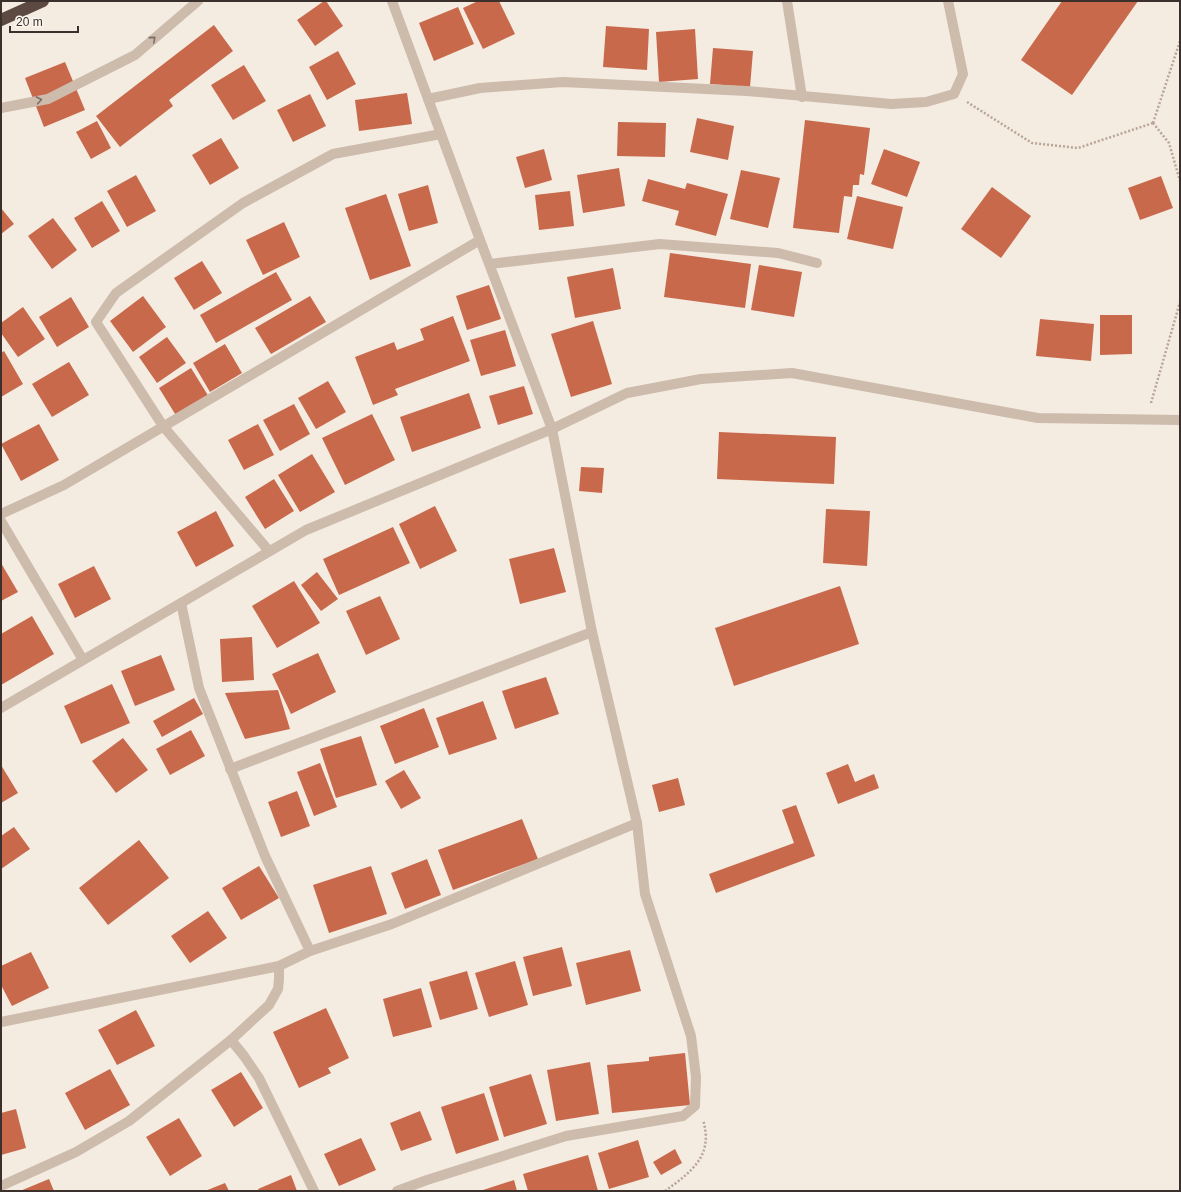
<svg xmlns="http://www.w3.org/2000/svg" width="1181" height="1192" viewBox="0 0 1181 1192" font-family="Arial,sans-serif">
<rect width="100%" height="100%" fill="#f4ebe1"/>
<g fill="#c8694b">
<polygon points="324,1 326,1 343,26 315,46 297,20"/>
<polygon points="478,1 499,1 515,34 483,49 463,8"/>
<polygon points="1062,1 1138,1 1072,95 1021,60"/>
<polygon points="458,7 474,44 434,61 419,23"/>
<polygon points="214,25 233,51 169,100 173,106 120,147 96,116"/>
<polygon points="606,26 649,29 647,70 603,67"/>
<polygon points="695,29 698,79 659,82 656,32"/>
<polygon points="713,48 753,51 750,87 710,84"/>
<polygon points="338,51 356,84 327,100 309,67"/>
<polygon points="65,62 85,110 44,127 25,78"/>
<polygon points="244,65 266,101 233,120 211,85"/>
<polygon points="407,93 412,124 359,131 355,100"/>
<polygon points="310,94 326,126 293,142 277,110"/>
<polygon points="697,118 734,126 728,160 690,152"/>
<polygon points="805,120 870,128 864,175 860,174 859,185 853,185 852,197 844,196 839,233 793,228"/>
<polygon points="97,121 111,148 91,159 76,132"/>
<polygon points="618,122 666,123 665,157 617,156"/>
<polygon points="221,138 239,168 210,185 192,155"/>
<polygon points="544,149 552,180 525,188 516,157"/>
<polygon points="884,149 920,162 907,197 871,184"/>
<polygon points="619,168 625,206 583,213 577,175"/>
<polygon points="741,170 780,178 768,228 730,219"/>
<polygon points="136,175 156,211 127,227 107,191"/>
<polygon points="1161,176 1173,208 1140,220 1128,188"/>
<polygon points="648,179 685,189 687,183 728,194 716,236 675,225 679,211 642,201"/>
<polygon points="428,185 438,223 409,231 398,194"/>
<polygon points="992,187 1031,216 1001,258 961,229"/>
<polygon points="570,191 574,226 539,230 535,195"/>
<polygon points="386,194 411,266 370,280 345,208"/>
<polygon points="857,196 903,207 893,249 847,239"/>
<polygon points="102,201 120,231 92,248 74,218"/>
<polygon points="1,208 14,224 1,234"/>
<polygon points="53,218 77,250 52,269 28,236"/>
<polygon points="284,222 300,257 263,275 246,240"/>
<polygon points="670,253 751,264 745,308 664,297"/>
<polygon points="202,261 222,293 194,310 174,278"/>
<polygon points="759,265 802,272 794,317 751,310"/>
<polygon points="613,268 621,309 575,318 567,277"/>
<polygon points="276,272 292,300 216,343 200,315"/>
<polygon points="489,285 501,319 467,330 456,296"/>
<polygon points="143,296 166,327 133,352 110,321"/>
<polygon points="310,296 326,322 271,354 255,328"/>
<polygon points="71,297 89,327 57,347 39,317"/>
<polygon points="23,307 45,339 18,357 1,333 1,323"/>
<polygon points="1100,315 1132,315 1132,354 1100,355"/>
<polygon points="453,316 470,361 395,389 398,395 373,405 355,357 394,342 397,350 424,340 420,329"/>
<polygon points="1040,319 1094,324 1091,361 1036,356"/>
<polygon points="593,321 612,384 571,397 551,334"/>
<polygon points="505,330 516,366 481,376 470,340"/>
<polygon points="167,337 186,363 157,383 139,357"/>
<polygon points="225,344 242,373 210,392 193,363"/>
<polygon points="4,351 23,384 1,397 1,353"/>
<polygon points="69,362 89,395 52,417 32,384"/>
<polygon points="191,368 209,397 177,417 159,388"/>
<polygon points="328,381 346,412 316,429 298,398"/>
<polygon points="524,386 533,414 498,425 489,396"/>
<polygon points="469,393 481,428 412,452 400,417"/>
<polygon points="294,404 310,434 280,451 263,420"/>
<polygon points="372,414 395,460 345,485 322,438"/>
<polygon points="39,424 59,460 21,481 1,444"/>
<polygon points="258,424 274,455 244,470 228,440"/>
<polygon points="719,432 836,437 834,484 717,479"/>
<polygon points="312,454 335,492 300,512 278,475"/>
<polygon points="581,467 604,468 602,493 579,491"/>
<polygon points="274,479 294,511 265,529 245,497"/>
<polygon points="435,506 457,551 420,569 399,524"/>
<polygon points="826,509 870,511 867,566 823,563"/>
<polygon points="216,511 234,546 196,567 177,532"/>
<polygon points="393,527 410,563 339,595 323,559"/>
<polygon points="554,548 566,592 520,604 509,559"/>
<polygon points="1,563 18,592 1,601"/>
<polygon points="94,566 111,599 75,618 58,584"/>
<polygon points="317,572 338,599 321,611 301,585"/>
<polygon points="294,581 320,623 277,648 252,606"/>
<polygon points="840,586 859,644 734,686 715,628"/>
<polygon points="380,596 400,639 366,655 346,611"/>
<polygon points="32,616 54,654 1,685 1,634"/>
<polygon points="252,637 254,680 222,682 220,639"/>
<polygon points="318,653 336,692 291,714 272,674"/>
<polygon points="161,655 175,690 135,706 121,671"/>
<polygon points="546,677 559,714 515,729 502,691"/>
<polygon points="112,684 130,723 81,744 64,706"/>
<polygon points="278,690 290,729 245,739 225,693"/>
<polygon points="194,698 203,714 162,737 153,721"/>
<polygon points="483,701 497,739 449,755 436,718"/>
<polygon points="424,708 439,747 395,764 380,726"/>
<polygon points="191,730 205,756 170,775 156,749"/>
<polygon points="361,736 377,785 336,798 320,749"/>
<polygon points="123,738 148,770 116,793 92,761"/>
<polygon points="320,763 337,807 314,816 297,772"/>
<polygon points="848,764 855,782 874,774 879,788 838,804 826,773"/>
<polygon points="1,765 18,793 1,803"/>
<polygon points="404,770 421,798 401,809 385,781"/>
<polygon points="678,778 685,805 659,812 652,785"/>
<polygon points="297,791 310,826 281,837 268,802"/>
<polygon points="796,805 815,856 716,893 709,874 794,843 782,810"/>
<polygon points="522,819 538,859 453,890 438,850"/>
<polygon points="14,827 30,849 1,869 1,836"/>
<polygon points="139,840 169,878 108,925 79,888"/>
<polygon points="427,859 441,895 405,909 391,873"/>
<polygon points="259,866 279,898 241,920 222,888"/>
<polygon points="371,866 387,914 329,933 313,885"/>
<polygon points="208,911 227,938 190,963 171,936"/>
<polygon points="562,947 572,986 533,996 523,957"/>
<polygon points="630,950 641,991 586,1005 576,963"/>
<polygon points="31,952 49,988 12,1006 1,985 1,966"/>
<polygon points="515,961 528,1005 489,1017 475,973"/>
<polygon points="467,971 478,1009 440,1020 429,982"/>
<polygon points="421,988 432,1027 393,1037 383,999"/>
<polygon points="326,1008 349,1058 328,1068 331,1073 299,1088 273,1032"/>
<polygon points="136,1010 155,1046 117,1065 98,1030"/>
<polygon points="685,1053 690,1105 612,1113 607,1065 649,1061 649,1057"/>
<polygon points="590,1062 599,1114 556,1121 547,1070"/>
<polygon points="110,1069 130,1105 85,1130 65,1093"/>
<polygon points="241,1072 263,1108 234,1127 211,1090"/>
<polygon points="531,1074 547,1124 504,1137 489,1087"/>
<polygon points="484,1093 499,1140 456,1154 441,1107"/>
<polygon points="16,1109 26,1148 1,1155 1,1113"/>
<polygon points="420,1111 432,1140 401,1151 390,1123"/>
<polygon points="179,1118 202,1156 170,1176 146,1137"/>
<polygon points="361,1138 376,1170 339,1186 324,1154"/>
<polygon points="638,1140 649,1177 609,1189 598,1153"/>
<polygon points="675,1149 682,1163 661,1175 653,1162"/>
<polygon points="588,1155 598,1191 528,1191 523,1174"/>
<polygon points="291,1175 297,1191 259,1191 258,1189"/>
<polygon points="49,1179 54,1191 20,1191"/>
<polygon points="514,1180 517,1191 480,1191"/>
<polygon points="225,1183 229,1191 205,1191"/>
</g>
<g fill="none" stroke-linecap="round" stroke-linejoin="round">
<g stroke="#b9a596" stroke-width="2.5" stroke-dasharray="2 2" stroke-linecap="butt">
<polyline points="967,102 1032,143 1078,148 1153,123"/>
<polyline points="1153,123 1180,41"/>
<polyline points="1153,123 1169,143 1180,181"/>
<polyline points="1151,403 1180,302"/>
<path d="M665 1191C691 1172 714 1156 703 1120"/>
</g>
<g stroke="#cdbbac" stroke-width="10">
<polyline points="392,1 480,240 552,429 592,632 637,823 645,894 691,1036 696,1077 695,1106 683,1116 566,1136 427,1180 397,1191"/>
<polyline points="787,1 802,97"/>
<polyline points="428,99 480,88 563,82 747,91 891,104 926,102 954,94 963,74 948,1"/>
<polyline points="1,108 48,99 135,55 198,1"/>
<polyline points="490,264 660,244 778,253 817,263"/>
<polyline points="1,514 64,485 480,240"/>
<polyline points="1,521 83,660"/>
<polyline points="269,551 163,426 96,322 116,293 243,203 333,154 441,134"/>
<polyline points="181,603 199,688 265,856 310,951"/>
<polyline points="1,708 306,530 552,429 627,393 701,379 792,373 1038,418 1180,420"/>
<polyline points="230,769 592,632"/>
<polyline points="1,1022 279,966 310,951 392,924 637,823"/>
<polyline points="231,1040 244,1056 259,1078 314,1191"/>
<polyline points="1,1186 76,1152 129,1121 153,1102 231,1040 269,1005 278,989 279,979 279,966"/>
</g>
<polyline stroke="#5c4a42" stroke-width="12" points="1,20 43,1"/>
</g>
<defs><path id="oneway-chevron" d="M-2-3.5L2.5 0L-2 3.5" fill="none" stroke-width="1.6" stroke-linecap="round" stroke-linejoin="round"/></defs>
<g stroke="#7d6f65">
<use href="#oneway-chevron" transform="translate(153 39) rotate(-41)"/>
<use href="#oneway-chevron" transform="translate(39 100) rotate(-11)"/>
</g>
<rect width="1181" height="1192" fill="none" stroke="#3b302b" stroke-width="4"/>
<path d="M10 26v6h68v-6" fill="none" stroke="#3b302b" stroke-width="2"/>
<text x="16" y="26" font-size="12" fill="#3b302b" stroke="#fbf5ee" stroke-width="3" paint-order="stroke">20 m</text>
</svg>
